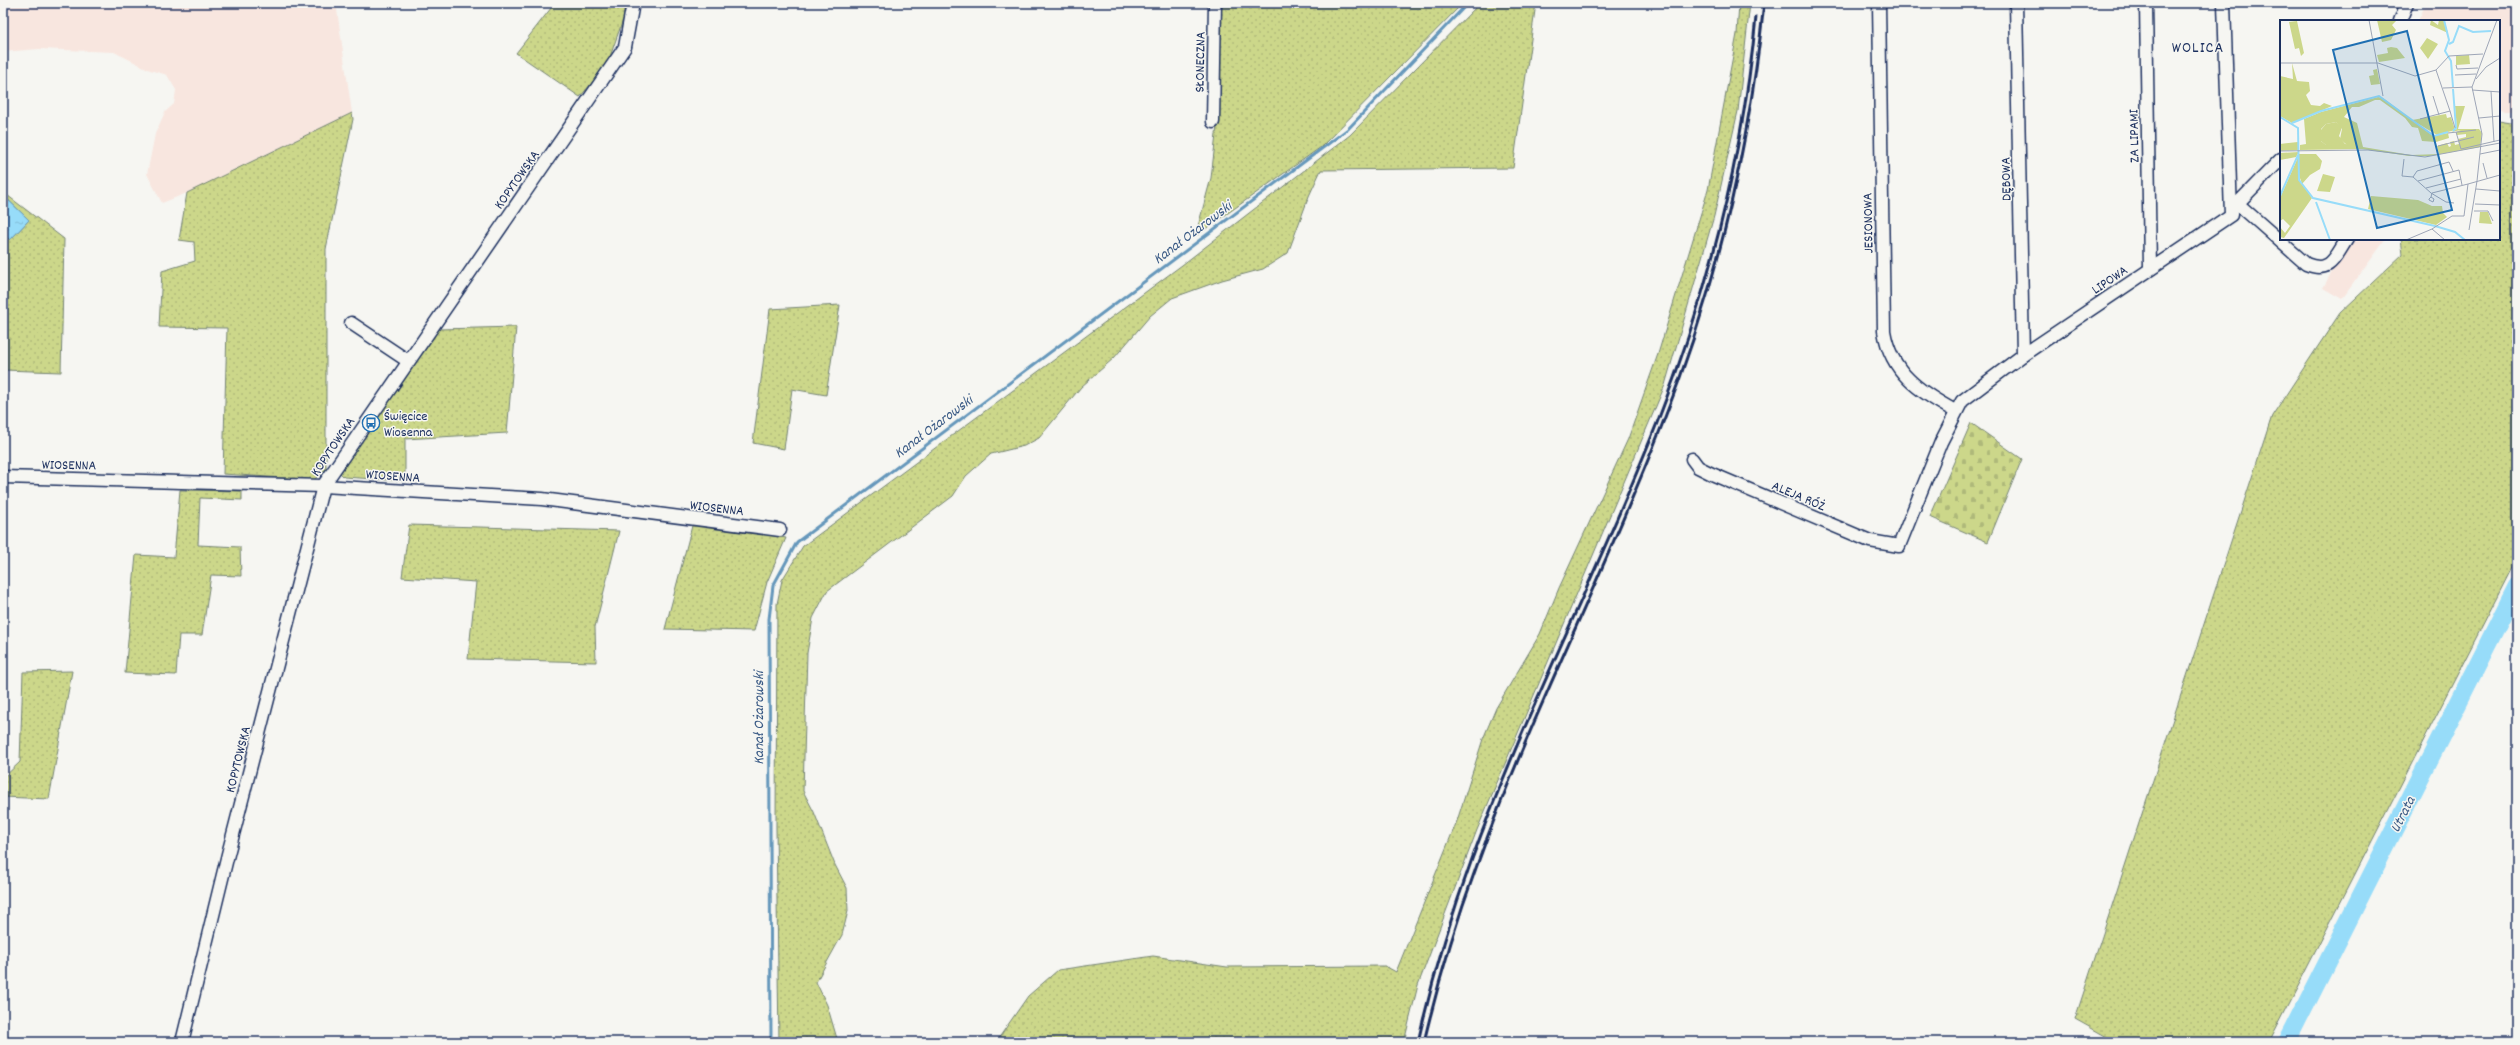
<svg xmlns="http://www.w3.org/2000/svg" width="2520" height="1045" viewBox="0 0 2520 1045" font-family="Dekko,sans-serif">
<defs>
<pattern id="grass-dots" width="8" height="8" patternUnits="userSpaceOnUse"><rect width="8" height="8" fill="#ccd78a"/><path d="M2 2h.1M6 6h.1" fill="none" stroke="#afb97a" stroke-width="1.8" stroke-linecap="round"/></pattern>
<pattern id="cemetery-stones" width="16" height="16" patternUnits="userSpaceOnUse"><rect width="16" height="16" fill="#ccd78a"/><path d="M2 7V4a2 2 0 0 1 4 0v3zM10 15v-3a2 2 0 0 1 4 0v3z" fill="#afb97a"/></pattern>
<pattern id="water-ripples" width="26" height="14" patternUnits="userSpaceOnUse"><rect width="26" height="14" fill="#97dcf9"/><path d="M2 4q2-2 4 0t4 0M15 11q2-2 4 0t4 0" fill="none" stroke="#82bdd8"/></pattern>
</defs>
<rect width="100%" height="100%" fill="#f6f6f2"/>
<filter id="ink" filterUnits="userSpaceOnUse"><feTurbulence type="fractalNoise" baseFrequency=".025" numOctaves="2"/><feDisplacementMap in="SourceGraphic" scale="8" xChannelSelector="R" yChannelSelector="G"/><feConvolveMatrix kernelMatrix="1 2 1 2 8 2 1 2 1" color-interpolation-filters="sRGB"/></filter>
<g filter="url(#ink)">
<g fill="#f8e6df">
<polygon points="3,3 336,3 352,113 187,193 162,203 147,174 155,134 165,112 174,104 176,90 167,75 150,70 114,52 39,49 3,52"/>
<polygon points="2426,3 2517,3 2517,112 2499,109 2499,21 2418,21"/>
<polygon points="2349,239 2386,239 2342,299 2323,288"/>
</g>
<g fill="url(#grass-dots)" stroke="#748374">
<polygon points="555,3 624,3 624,17 607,65 580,97 516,53"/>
<polygon points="1219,3 1463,3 1321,147 1197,235 1197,230 1211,178 1217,126"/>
<polygon points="1480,3 1536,3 1513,168 1321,170 1309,196 1288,253 1263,269 1222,280 1172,298 1150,316 1114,358 1081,387 1039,438 1024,446 991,454 966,476 953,496 827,591 813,618 807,653 803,791 814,812 835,865 847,888 848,911 842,935 816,982 827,1005 838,1042 779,1042 776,827 777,604 782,580 803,546 1182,265 1350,135"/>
<polygon points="1739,3 1750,3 1738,111 1714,216 1665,385 1477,830 1418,985 1404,1042 996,1042 1028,996 1058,970 1153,956 1227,967 1385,966 1396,972 1457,821 1483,739 1496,708 1540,634 1559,588 1628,439 1658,354 1708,190 1737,34"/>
<polygon points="352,113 353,119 326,249 326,469 314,480 223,474 227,328 159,327 162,271 195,261 194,242 179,240 187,193"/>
<polygon points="2499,121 2517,124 2517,558 2269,1042 2116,1042 2075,1019 2272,416 2340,313 2403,254 2401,239 2499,239"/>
<polygon points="3,192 64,239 61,372 3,370 3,233 10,240 29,220 3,195"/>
<polygon points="840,305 826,395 792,389 784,449 753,443 770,309"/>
<polygon points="516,327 507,433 405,439 405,481 344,477 340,473 342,465 439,329"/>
<polygon points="180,490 242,491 242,500 200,498 198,545 240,547 241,576 211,575 202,635 179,635 176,675 125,673 136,555 174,557"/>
<polygon points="693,522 786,538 767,582 754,631 665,629"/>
<polygon points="409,525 619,531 595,627 596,662 468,659 476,582 402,577"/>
<polygon points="72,671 49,799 3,797 3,778 20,762 23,672"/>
</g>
<polygon fill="url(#cemetery-stones)" stroke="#748374" points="1971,423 2022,459 1988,542 1930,517"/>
<polygon fill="url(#water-ripples)" stroke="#6597bb" points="3,195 29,220 10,240 3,233"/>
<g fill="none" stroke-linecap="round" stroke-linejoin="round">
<polyline stroke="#6597bb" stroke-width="3" points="771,1042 769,619 773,586 797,542 1348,129 1468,3"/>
<polyline stroke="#97dcf9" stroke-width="18" points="2287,1042 2517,586"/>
<defs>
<g id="street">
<path d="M1879 3 1884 331C1891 373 1920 392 1955 411"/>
<polyline points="2016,3 2023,355"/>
<polyline points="2146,3 2150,269"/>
<polyline points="2400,21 2407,3"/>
<polyline points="1213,122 1215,3"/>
<path d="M2237 203 2306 264C2331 274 2335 257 2347 239"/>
<polyline points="2233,208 2281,159"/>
<polyline points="351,323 408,361"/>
<polyline points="1692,459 1698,467 1712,474 1870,541 1899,546 1941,442 1962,401 2023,355 2231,215 2224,3"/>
<polyline points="3,477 323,486 542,499 780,530"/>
<polyline points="182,1042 228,854 323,486 625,47 633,3"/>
</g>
</defs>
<use href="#street" stroke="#1b2f5e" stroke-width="15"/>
<use href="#street" stroke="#f6f6f2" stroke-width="12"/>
<g stroke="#1b2f5e" stroke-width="3">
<path d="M1418 1042C1432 980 1450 919 1472 859 1526 711 1599 570 1657 423 1708 294 1743 155 1756 17"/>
<path d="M1424 1042C1438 983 1455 925 1476 868 1530 717 1604 574 1662 425 1716 290 1749 148 1764 3"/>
</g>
</g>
</g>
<defs>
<symbol id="bus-ring" viewBox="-11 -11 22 22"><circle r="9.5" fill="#f6f6f2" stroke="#1f6fb2" stroke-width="1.5"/><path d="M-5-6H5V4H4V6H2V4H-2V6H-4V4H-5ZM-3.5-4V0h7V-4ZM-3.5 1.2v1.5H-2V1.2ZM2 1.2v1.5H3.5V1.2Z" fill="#1f6fb2"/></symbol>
</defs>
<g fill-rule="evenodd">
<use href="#bus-ring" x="361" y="413" width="20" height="20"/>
</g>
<g text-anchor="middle" stroke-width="3" stroke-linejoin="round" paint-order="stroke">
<g font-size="14" fill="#1b2f5e" stroke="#f6f6f2">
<text transform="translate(1199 62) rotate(-89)" y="5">SŁONECZNA</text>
<text transform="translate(2133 136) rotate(-91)" y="5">ZA LIPAMI</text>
<text transform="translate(516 179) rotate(-55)" y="5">KOPYTOWSKA</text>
<text transform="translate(2005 179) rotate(-91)" y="5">DĘBOWA</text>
<text transform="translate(1867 223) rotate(-91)" y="5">JESIONOWA</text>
<text transform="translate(2109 279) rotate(-34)" y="5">LIPOWA</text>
<text transform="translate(332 446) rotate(-56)" y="5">KOPYTOWSKA</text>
<text transform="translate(69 464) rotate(1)" y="5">WIOSENNA</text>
<text transform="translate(393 475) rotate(4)" y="5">WIOSENNA</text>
<text transform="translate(1799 495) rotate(23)" y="5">ALEJA RÓŻ</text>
<text transform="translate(717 507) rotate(7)" y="5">WIOSENNA</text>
<text transform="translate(237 759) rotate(-76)" y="5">KOPYTOWSKA</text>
</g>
<g font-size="14" fill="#1b2f5e" stroke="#f6f6f2" text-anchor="start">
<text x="384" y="420">Święcice<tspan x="384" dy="16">Wiosenna</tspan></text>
</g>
<g font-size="15" font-style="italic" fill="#3a5a85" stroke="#f6f6f2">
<text transform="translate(1192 232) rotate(-37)" y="5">Kanał Ożarowski</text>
<text transform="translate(933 426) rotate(-37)" y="5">Kanał Ożarowski</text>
<text transform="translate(758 718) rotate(-90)" y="5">Kanał Ożarowski</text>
<text transform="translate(2402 814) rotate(-63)" y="5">Utrata</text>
</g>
<g font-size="16" letter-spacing="1" fill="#1b2f5e" stroke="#f6f6f2">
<text x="2198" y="52">WOLICA</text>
</g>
</g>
<g transform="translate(2280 20)">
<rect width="220" height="220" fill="#f6f6f2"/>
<path d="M97 0H117L112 5 116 10 111 20 102 22ZM17 1 24 33 21 36 19 28 15 29 9 2ZM147 18 158 24 148 39 140 28ZM111 27 117 28 125 38 99 42 97 35 108 33 107 28ZM189 35 190 44 176 45V36ZM12 43 17 61 29 62 30 71 26 75 31 85 40 86 44 83 52 86 12 103 0 96V56L13 59ZM97 49 100 64 91 65 89 56 94 55 93 50ZM98 77 103 78 153 116 168 113 169 118 156 122 142 121 138 108 132 107 125 98 100 80H95L79 87H72L64 97 77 103 83 127 131 135 159 134 157 126 167 123 169 127 171 126 170 122 174 121 175 125 179 124 178 119 186 117V114L177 115 176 112 181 110 171 112 177 109 175 86H185L178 109H199L202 113 200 127 150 136H129L82 129 20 130V125L26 124 24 99 41 92ZM56 102 62 109 60 119 67 125H46L41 121V109L46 104ZM166 94 167 98 171 97 175 110 157 115 132 100ZM18 122 19 130 0 131V124ZM19 135V159L32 178 4 218 0 217V207L5 213 10 206 3 199 0 201V178ZM91 176 138 180 152 186H162L163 193 167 197 156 205 88 189Z" fill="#ccd78a" fill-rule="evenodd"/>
<path d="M151 0 158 5 159 0H164L168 13 150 5ZM56 102 62 107 59 116 65 124 76 125 47 126 41 121 40 111 46 104ZM19 132 16 137 0 140V133ZM43 154 55 157 50 172 37 171Z" fill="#ccd78a"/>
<path d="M19 134H36L42 141 40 149 30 155 22 164 19 155Z" fill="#ccd78a"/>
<path d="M200 192H208L212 204 199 203Z" fill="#ccd78a"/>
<path fill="none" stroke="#97dcf9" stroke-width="2" d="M164 0 169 20 165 31 171 41 173 67M169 24 173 22 179 6 193 12 211 11M0 97 18 108 19 160 33 178 155 206 175 212 185 220M12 103 41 91 99 76 154 116 168 112M173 111 176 108 173 69M0 176 18 135M36 182 50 220"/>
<path fill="none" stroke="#9ea6b7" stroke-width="1" d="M89 0 103 76M0 43H98L135 56 156 50 169 36 203 34M176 45 177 49 198 48M175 55 196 54M196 59 206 47 220 38M163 68 192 67M192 70 220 72M211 71 214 122M153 76 159 95M170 91 175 108M199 98 220 96M140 99 170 91 156 50M176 112 181 129 220 120M168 113 196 110M158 126 194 117M0 131 88 130 145 137 220 123M200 134 220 130M124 139 122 156 133 157 151 173 166 182 174 183M203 143 207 158M133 157 137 151 169 142 173 151M138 161 179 150 182 165M197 161 202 114 192 67 217 0M146 168 181 159M196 169 220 171M152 173 188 164M151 177 154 179 153 182 149 180V179L151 177 152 173M195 184 220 185M194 191H208L213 201M152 209 165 220M189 210 197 161M126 220 152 209 172 196H184L188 164 220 155"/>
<path fill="#1f6fb2" fill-opacity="0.15" stroke="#1f6fb2" stroke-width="2" d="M127 11 172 190 97 208 53 30Z"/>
<rect width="220" height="220" fill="none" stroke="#1b2f5e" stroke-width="2"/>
</g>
<rect width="2520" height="1045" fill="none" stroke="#f6f6f2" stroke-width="16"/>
<rect x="8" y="8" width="2504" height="1029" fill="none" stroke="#1b2f5e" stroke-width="1.5" filter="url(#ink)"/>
</svg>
